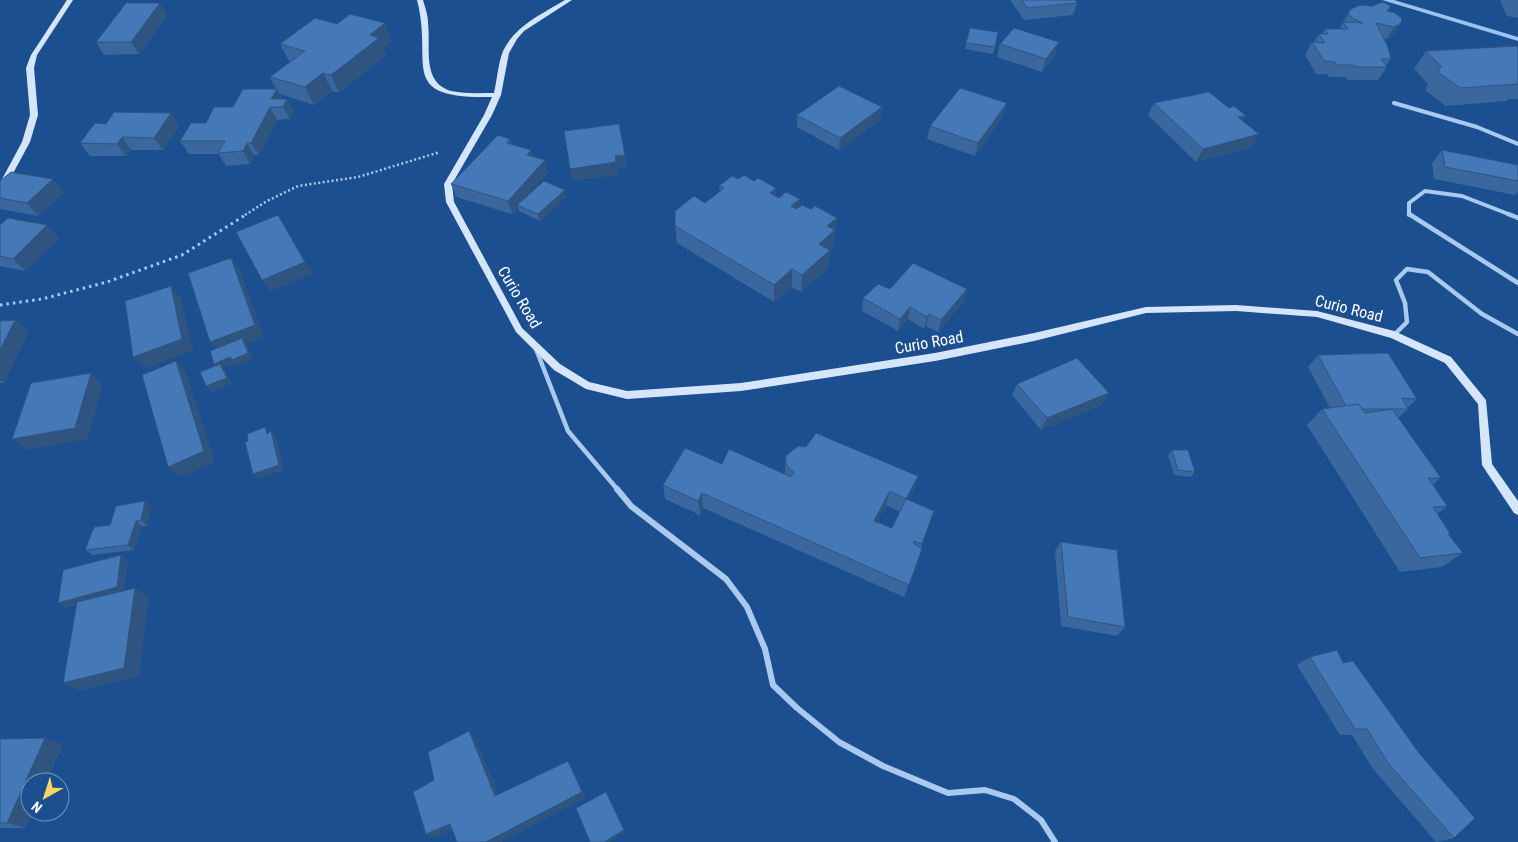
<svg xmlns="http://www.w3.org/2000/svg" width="1518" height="842" viewBox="0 0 1518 842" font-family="'Roboto Condensed',sans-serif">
<rect width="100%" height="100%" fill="#1b4f8f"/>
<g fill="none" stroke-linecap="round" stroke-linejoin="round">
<polygon fill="#9cc4f0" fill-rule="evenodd" points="1382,0 1394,0 1518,37 1518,41"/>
<polyline stroke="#a9c9ee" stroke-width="2.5" stroke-dasharray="2 2.5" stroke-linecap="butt" points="245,215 267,201 298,186 358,177 440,152"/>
<polyline stroke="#a9c9ee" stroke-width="3" stroke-dasharray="2.5 4" stroke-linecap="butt" points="0,305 42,299 107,282 182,255 247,214"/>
<g stroke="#a9c9ee" stroke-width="4">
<polyline points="1394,103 1477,127 1518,144"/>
<polyline points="1409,215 1409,203 1425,191 1462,196 1511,215"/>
</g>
<g stroke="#a9c9ee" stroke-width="4.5">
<polyline points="1409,214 1518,283"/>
<polyline points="1508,214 1518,218"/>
<polyline points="1394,335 1407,322 1405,303 1396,280 1407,269 1428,272 1482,314 1518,334"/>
<polyline points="536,349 568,431 618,490"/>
</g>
<polyline stroke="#a9c9ee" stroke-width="6" points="617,489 631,506 726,579 747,607 765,649 773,685 797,708 839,742 883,766 948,793 985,790 1014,799 1041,820 1055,842"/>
<g fill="#d6e6fa" fill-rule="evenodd">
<polygon points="67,0 73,0 37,55 34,68 38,115 30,142 4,190 0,193 0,183 22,142 30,115 26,68 31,55"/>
<path d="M417 0H423C425 7 428 15 428 23 431 47 421 82 451 91 465 94 480 93 494 93 497 80 498 64 503 51 515 26 542 14 565 0H572L524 31 517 39 509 53 501 95 492 115 452 184 454 202 522 328 560 364 589 382 627 391 741 383 935 353 1034 333 1146 307 1236 305 1317 311 1394 331 1451 357 1486 400 1492 464 1518 501V515L1514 513 1482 465 1478 404 1445 363 1391 338 1317 317 1236 311 1146 313 1034 341 935 361 741 391 627 399 586 389 554 370 516 332 446 202 444 184 484 115 492 97C395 99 434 65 417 0Z"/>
</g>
</g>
<g fill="#3a679d" fill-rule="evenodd">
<polygon points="1010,0 1075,0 1077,3 1073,15 1024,20"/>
<polygon points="1500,0 1518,0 1518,18 1507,16"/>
<polygon points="1372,6 1391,6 1388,11 1401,23 1392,36 1386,39 1384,39 1391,59 1386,66 1387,67 1378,80 1348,80 1345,77 1329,77 1327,74 1316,74 1305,55 1312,42 1314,42 1319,34 1322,34 1325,29 1339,29 1351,9"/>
<polygon points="167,15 139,54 104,55 96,42"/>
<polygon points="970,28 995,47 993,54 965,49"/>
<polygon points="392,41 383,48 386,55 339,93 332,91 314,105 280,94 282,99 294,111 290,119 277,120 259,155 254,155 250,164 226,166 219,154 189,154 180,141 206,123 233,107 276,89 270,77 290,62 289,61 280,44"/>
<polygon points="1059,42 1055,55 1042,72 997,57 1000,44"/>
<polygon points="1518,47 1518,99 1508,99 1506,101 1446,106 1425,90 1428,84 1414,69 1426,51"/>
<polygon points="1007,103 1003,116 975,156 927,139 930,126"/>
<polygon points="1154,103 1229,108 1246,116 1243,121 1252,147 1196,162 1148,115"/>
<polygon points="882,107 880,120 839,150 797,127 797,115"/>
<polygon points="171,113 179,126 163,150 131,150 126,156 90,156 80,143 106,124"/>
<polygon points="510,139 512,145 533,156 548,172 527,196 566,197 540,221 519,211 518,207 512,214 456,197 451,184"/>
<polygon points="1442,150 1518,165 1518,192 1515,195 1434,179 1432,163"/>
<polygon points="738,179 799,206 837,218 835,236 834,237 833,248 830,251 828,268 801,292 792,287 774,302 677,243 675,226 720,192 719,186"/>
<polygon points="0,181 64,192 38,216 0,209"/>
<polygon points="0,225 59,238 25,271 0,266"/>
<polygon points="890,289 967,289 964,301 938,332 926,326 924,329 908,319 898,331 862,311 863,298"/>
<polygon points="15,320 28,332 4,383 0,383 0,321"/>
<polygon points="1318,355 1417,399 1408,407 1408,409 1398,418 1441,478 1433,484 1447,506 1437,514 1451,535 1449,536 1463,553 1442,567 1400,572 1307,425 1322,409 1330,408 1308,367"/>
<polygon points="1017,384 1102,405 1041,430 1012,395"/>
<polygon points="1172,450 1195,472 1191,477 1174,475 1168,455"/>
<path d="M785 458 918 476 913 491 908 500 934 511 921 548 922 549 904 597 703 508 700 515 665 499 663 485 722 464 785 475ZM886 505 900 512 892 528 877 522Z"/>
<polygon points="145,501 151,507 147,526 142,526 134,550 93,555 85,550"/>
<polygon points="1061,542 1125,627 1117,636 1061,626 1055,551"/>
<polygon points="1310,657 1343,663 1454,838 1436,842 1373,769 1352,735 1340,735 1297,665"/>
<polygon points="0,739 63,744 46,782 30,782 26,828 0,828"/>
</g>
<g fill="#305480">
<polygon points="160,3 167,15 139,54 131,42"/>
<polygon points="385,23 392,41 383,48 386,55 339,93 331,75 370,35"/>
<polygon points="1401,23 1392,36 1386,39 1394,27"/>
<polygon points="1059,42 1055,55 1042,72 1046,59"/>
<polygon points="323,73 332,91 314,105 305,87"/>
<polygon points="277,89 283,101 271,99"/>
<polygon points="287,99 294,111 290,119 283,107"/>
<polygon points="1007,103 1003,116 975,156 978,143"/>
<polygon points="270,107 277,120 259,155 251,143"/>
<polygon points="882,107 880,120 839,150 840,138"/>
<polygon points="171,113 179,126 163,150 154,138"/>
<polygon points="1246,116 1239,128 1238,117"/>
<polygon points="1259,134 1252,147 1196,162 1203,149"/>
<polygon points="122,137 131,150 126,156 117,144"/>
<polygon points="510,139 514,151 507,143"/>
<polygon points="247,143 254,155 250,164 243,151"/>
<polygon points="531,150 535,163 527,155"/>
<polygon points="625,155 627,167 617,168 619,175 572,181 570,169 615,156"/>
<polygon points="545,160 548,172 519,206 517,205 518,207 512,214 508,201"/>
<polygon points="53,179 64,192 38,216 27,203"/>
<polygon points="776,188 776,205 770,193"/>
<polygon points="565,190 566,197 540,221 538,214"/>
<polygon points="800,199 799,217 791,206"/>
<polygon points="278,215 313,274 270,292 262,280"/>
<polygon points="837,218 835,236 834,237 833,248 830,251 828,268 801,292 802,275 819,244 827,226"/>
<polygon points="47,225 59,238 25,271 13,259"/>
<polygon points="231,258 240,270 264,337 247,344 253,359 237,366 235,364 224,368 232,384 212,392 206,386 219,370 214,364 230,357 248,353 220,354 210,342"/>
<polygon points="792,269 792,287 774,302 774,285"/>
<polygon points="171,286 181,298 193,351 145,368 133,357"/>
<polygon points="967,289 964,301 938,332 941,320"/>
<polygon points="910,307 908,319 898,331 900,319"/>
<polygon points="929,314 926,326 924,329 927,317"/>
<polygon points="15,320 28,332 4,383 0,380 0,350"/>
<polygon points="176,361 186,373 215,462 179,478 168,467"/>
<polygon points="91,373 103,384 88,439 27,450 12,439"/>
<polygon points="1109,393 1102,405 1041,430 1047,418"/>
<polygon points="271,431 276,437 284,470 259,479 253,474"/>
<polygon points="918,476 913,491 902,513 906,499"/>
<polygon points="890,491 886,505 870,535 874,521"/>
<polygon points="702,493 703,508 700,515 698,501"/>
<polygon points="145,501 151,507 147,526 141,520"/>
<polygon points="136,521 142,526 134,550 128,545"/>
<polygon points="121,555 128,560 124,592 66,608 58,603"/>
<polygon points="135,588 149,597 139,676 80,691 63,683"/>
<polygon points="469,731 475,738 502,801 495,796"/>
<polygon points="45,738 63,744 46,782 30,782 30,812 33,812 26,828 7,823"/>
<polygon points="568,761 572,767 586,798 501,842 486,842"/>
<polygon points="606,792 626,832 610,842 604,842"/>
<polygon points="450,824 458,828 435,838 426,834"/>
</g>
<g fill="#4478b7" stroke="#305480">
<polygon points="1022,0 1075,0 1077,3 1027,8"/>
<polygon points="1383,2 1391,6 1387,11 1395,13 1402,19 1401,23 1394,27 1376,23 1388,47 1391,59 1381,59 1387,67 1356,67 1353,65 1337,65 1335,62 1324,61 1312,42 1325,43 1319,34 1328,34 1325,29 1348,29 1343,22 1363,23 1354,19 1348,13 1351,9 1360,5 1372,6"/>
<polygon points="126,3 160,3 131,42 96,42"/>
<polygon points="350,14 385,23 370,35 379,38 331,75 323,73 305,87 270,77 305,51 280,44 315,18 337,24"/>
<polygon points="970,28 998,32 995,47 966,43"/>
<polygon points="1014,28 1059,42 1046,59 1000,44"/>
<polygon points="1517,46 1518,47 1518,84 1460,88 1438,72 1441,66 1426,51"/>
<polygon points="839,86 882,107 840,138 797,115"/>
<polygon points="960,88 1007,103 978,143 930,126"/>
<polygon points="243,89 277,89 271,99 287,99 283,107 270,107 251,143 247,143 243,151 218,153 225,141 180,141 191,123 206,123 214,107 233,107"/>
<polygon points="1209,92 1229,108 1234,106 1246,116 1238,117 1259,134 1203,149 1154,103"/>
<polygon points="114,112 171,113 154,138 122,137 117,144 80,143 95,123 106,124"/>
<polygon points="619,124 625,155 615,156 616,162 570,169 564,131"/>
<polygon points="498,135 510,139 507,143 531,150 527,155 545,160 508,201 451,184"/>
<polygon points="1442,150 1518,165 1518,181 1445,167"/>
<polygon points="11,172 53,179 27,203 0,198 0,181"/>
<polygon points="744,175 754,181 758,178 776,188 770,193 779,198 786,192 800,199 791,206 796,209 802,205 811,209 815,206 837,218 827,226 835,230 819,244 830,250 802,275 792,269 774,285 675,226 675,211 694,196 705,203 724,188 719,186 732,176 738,179"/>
<polygon points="544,181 565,190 538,214 517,205"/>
<polygon points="278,215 305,262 262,280 236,232"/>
<polygon points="8,218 47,225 13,259 0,256 0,225"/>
<polygon points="231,258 255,325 210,342 188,273"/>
<polygon points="913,263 967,289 941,320 929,314 927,317 910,307 900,319 863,298 878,284 890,289"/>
<polygon points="171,286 182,339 133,357 125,301"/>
<polygon points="15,320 0,350 0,321"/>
<polygon points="242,338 248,353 232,360 230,357 214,364 210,351"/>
<polygon points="1388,353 1417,399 1402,398 1408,409 1362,409 1358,404 1346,406 1318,355"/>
<polygon points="1077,358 1109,393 1047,418 1017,384"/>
<polygon points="176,361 204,451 168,467 142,375"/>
<polygon points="220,364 227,378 206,386 200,372"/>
<polygon points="91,373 75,428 12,439 31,383"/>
<polygon points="1358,404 1365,413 1392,409 1441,478 1428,478 1447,506 1433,507 1451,535 1448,534 1463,553 1420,558 1322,409"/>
<polygon points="265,427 267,434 271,431 279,465 253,474 245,442 248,441 247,434"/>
<polygon points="816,433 918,476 906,499 890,491 874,521 892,528 906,499 934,511 922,544 914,541 914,544 922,549 909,585 702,493 698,501 663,485 685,448 722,464 729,449 791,477 794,472 787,466 785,458 787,455 798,446 806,447"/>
<polygon points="1172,450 1188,450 1195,472 1178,470"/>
<polygon points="145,501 141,520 136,521 128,545 85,550 94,527 110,525 116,506"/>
<polygon points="1061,542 1117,550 1125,627 1068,617"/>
<polygon points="121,555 117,587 58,603 63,570"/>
<polygon points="135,588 124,668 63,683 77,602"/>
<polygon points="1337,650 1343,663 1353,661 1419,753 1475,818 1454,838 1388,763 1367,729 1355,729 1310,657"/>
<polygon points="469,731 495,796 568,761 582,792 486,842 457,842 450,824 426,834 413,792 434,780 428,752"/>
<polygon points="45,738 7,823 0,823 0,739"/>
<polygon points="606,792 624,830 604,842 590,842 576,808"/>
</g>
<g text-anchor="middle" stroke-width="4" stroke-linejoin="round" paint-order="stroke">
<g font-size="16" fill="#fff" stroke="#1b4f8f">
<text transform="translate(520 297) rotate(59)" y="6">Curio Road</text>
<text transform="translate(1349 308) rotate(14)" y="6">Curio Road</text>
<text transform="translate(929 342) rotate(-10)" y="6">Curio Road</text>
</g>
</g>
<g transform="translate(45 797) rotate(219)"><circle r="24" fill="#1b4f8f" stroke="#7695bc"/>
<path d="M0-4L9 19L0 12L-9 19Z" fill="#ffd166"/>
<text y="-8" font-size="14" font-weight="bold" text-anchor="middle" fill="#ffffff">N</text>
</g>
</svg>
